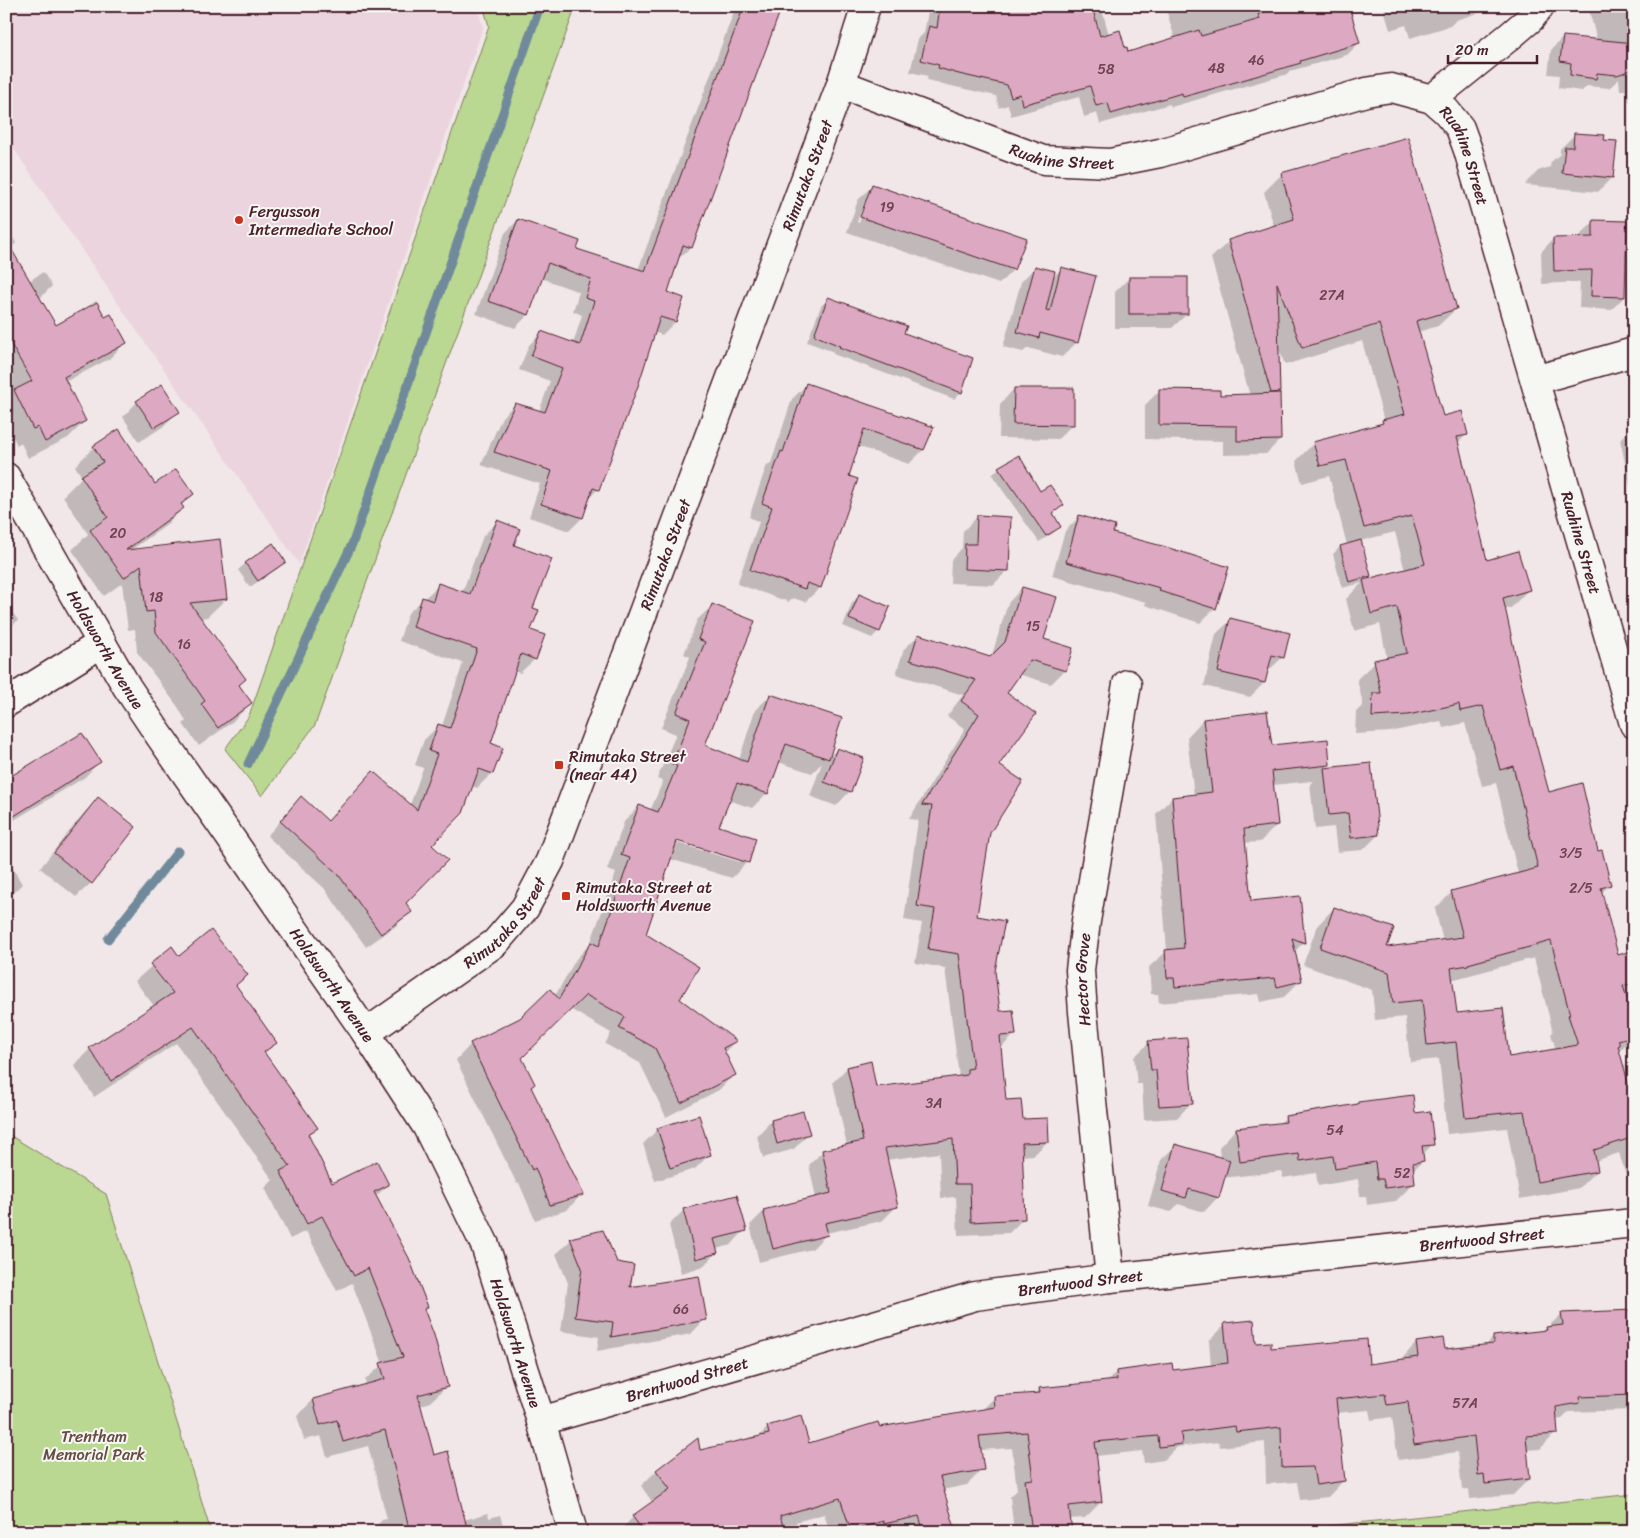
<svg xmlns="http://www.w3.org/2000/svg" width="1640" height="1538" viewBox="0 0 1640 1538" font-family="Sriracha,sans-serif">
<rect width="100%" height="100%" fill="#f1e7e8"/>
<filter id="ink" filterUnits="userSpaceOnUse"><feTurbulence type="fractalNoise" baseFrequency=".02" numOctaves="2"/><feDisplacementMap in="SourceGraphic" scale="10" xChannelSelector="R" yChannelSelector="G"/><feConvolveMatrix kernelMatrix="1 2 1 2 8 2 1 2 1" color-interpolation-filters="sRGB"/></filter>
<g filter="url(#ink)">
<polygon fill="#ebd4dd" points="6,6 477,6 483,27 299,564 117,302 6,137"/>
<g fill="#bad891" stroke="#827c5e">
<polygon points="483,6 576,6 315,725 262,796 225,749 249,716 489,26"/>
<polygon points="6,1133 106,1194 211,1532 6,1532"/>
<polygon points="1634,1494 1634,1532 1270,1532"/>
</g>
<g fill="#0003" fill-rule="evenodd">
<polygon points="736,6 780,6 691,247 677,260 667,293 675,322 662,335 654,332 598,489 589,498 582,518 569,531 529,517 540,484 481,465 502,417 515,404 539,412 550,381 519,370 529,345 542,332 573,344 582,315 573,311 579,292 541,278 528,315 515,328 476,314 505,233 518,220 575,249 638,270"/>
<polygon points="929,6 1101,6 1109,35 1127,54 1175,39 1165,6 1348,6 1359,43 1347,55 1290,71 1288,74 1171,107 1170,104 1100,124 1097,113 1084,117 1079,97 1011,116 1008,105 999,108 996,96 947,85 927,80 928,76 910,72 918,39 924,33"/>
<polygon points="1383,6 1501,6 1456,20 1450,26 1410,38 1406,25 1390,30"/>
<polygon points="1588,6 1634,6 1634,101 1629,102 1625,90 1620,90 1619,79 1609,88 1587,86 1582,91 1558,88 1559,75 1548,74 1551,50 1563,37 1597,41"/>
<polygon points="1575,134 1612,177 1598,192 1525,185 1538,171 1550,167 1551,162 1560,154 1560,149"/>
<path d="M1282 174 1456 309 1438 326 1418 332 1442 417 1467 434 1457 444 1486 562 1528 590 1511 608 1504 610 1528 718 1548 793 1597 853 1610 885 1601 893 1617 957 1634 952V994L1625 997 1634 1023V1037L1618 1052 1630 1094 1634 1093V1180L1628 1182 1619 1153 1595 1161 1596 1171 1579 1188 1520 1199 1507 1128 1447 1134 1439 1059 1410 1062 1405 1017 1375 1020 1372 990 1303 965 1317 926 1334 908 1385 948 1443 941 1435 909 1452 892 1518 874 1496 783 1482 786 1465 723 1443 728 1441 721 1390 732 1355 734 1356 712 1363 705 1357 679 1375 662 1387 659 1380 624 1354 631 1346 599 1362 583 1342 588 1333 554 1340 547 1347 545 1329 476 1302 483 1296 461 1314 443 1378 426 1384 421 1362 341 1285 365 1278 347 1279 392 1275 395 1280 440 1266 454 1223 455V441L1145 439V405L1160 390 1219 397 1250 396 1211 258 1229 241 1274 227 1264 192ZM1395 532 1405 571 1364 581 1369 576 1360 541ZM1534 958 1553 1032 1551 1034 1556 1050 1508 1058 1455 1014 1451 980Z"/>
<path d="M873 185 1013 270 999 284 847 232 858 200ZM865 201H867L859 223 857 222Z"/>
<polygon points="1594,222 1624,297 1611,310 1579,308 1580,282 1542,284 1541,252 1553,239 1581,239 1581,234"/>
<polygon points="6,226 16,243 10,249 29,281 43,272 52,286 39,299 55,326 104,319 125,343 109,359 65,382 85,421 68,438 28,458 21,443 17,445 6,424 6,399 13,392 6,381"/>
<polygon points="1035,267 1052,278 1062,268 1077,342 1062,357 1028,348 1023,352 1003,347 1021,282"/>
<polygon points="1129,278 1187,314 1172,328 1115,328 1115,292"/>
<polygon points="828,299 903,334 961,392 954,399 833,354 834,352 807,342 821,306"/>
<polygon points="807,384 923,450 909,464 857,446 847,476 857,480 820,588 805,602 793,598 789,602 737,584 759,522 749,517 766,467 771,463 792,399"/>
<polygon points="1014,389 1073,424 1058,439 999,438 1000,404"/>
<polygon points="137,402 178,411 164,426 139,442 123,417"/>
<polygon points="1634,425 1634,506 1620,439"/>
<polygon points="94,447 154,486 192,494 181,506 183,508 164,527 131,550 226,599 207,617 200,618 238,685 251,703 232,722 199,746 183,724 186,721 178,707 137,652 135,629 128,630 122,583 104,596 72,550 88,534 63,496 82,477 75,466"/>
<polygon points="1019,456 1040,493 1062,505 1052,514 1060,526 1053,533 1039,542 992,475 999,468"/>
<polygon points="977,517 1007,571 993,585 950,583 951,560 962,548 963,531"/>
<polygon points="1079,517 1112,534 1215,608 1200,623 1145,605 1146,602 1052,576 1065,531"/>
<polygon points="498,521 513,545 532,609 530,631 535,659 520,673 514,671 489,744 492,773 477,788 472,786 431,845 404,903 410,911 396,926 366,947 324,888 267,836 301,798 327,822 410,805 423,768 415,765 424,740 439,725 442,726 463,663 399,641 408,613 439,585 462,593 483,536"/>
<polygon points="272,544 284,562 277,569 250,587 238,570 245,564"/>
<polygon points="1022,588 1042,639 1065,670 1051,684 1018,674 1005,693 989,833 975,917 994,971 999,1013 1015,1034 1000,1049 1005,1101 1022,1120 1048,1141 1034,1155 1021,1156 1023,1219 1009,1233 958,1235 956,1197 941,1198 939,1153 886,1160 896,1207 882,1221 826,1233 826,1235 812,1249 759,1262 750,1225 764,1211 816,1198 809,1165 823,1151 847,1146 833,1082 847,1068 875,1088 959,1077 945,968 915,963 922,923 904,920 918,820 909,819 965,729 947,716 963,695 896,674 904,649 919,635 991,658 1008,603"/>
<polygon points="859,596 879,631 872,638 843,626 852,603"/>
<polygon points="6,605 18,620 6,632"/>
<path d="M713 605 703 746 739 760 755 710 771 695 828 758 837 749 850 791 836 806 810 796 822 763 812 773 778 762 767 793 752 808 728 800 717 827 747 862 732 878 670 859 644 935 678 999 735 1041 724 1053 734 1074 719 1090 666 1117 640 1063 605 1044 611 1033 570 1009 521 1058 530 1088 582 1194 567 1210 535 1220 519 1183 517 1184 456 1060 471 1044 520 1019 555 996 576 959 590 944 616 873 607 870 624 822 639 806 650 811 663 781 657 779 676 734 661 728 690 657 684 654 697 620ZM671 838 740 859V862L671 841Z"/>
<polygon points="1231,620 1283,657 1267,672 1264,683 1250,697 1204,686 1216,634"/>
<polygon points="1203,720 1270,747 1329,764 1324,769 1370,764 1378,835 1363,850 1337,852 1334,827 1315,829 1310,784 1313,781 1273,785 1277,825 1260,842 1244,843 1250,902 1304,942 1294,952 1300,981 1284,997 1261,1002 1259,994 1159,1003 1158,994 1151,994 1149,967 1167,951 1156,814 1172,798 1194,796 1187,737"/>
<polygon points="99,762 85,777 6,825 6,781"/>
<polygon points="98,799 91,883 76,897 40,868 84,813"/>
<polygon points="6,856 22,884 6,900"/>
<polygon points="172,948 179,957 246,975 235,986 275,1042 264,1054 316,1128 308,1136 332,1184 388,1185 375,1197 426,1307 423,1310 447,1386 430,1402 420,1406 433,1457 464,1520 488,1513 489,1518 500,1515 505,1532 371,1532 382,1520 387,1519 368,1446 327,1457 321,1436 304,1440 297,1416 313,1400 366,1385 365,1380 383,1364 352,1283 337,1291 306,1231 290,1239 265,1188 273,1180 176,1043 94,1097 74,1065 90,1049 154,1006 135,981"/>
<polygon points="6,971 11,973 6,991"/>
<polygon points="1149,1043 1191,1103 1177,1118 1144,1120 1142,1084 1137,1084 1134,1057"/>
<polygon points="1358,1104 1414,1114 1433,1144 1422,1155 1423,1161 1412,1171 1414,1183 1396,1201 1367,1205 1366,1196 1360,1196 1358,1179 1318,1186 1316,1173 1283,1178 1282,1171 1223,1178 1218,1197 1204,1212 1178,1204 1171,1212 1148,1206 1161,1160 1175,1146 1220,1158 1219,1147 1236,1129 1279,1124 1286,1117 1356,1106"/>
<polygon points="802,1112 808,1134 794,1149 763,1158 757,1136 771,1121"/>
<polygon points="658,1129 710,1154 695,1169 655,1181 643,1144"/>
<polygon points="684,1210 745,1230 731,1245 716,1249 717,1253 702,1267 681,1273 669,1225"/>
<polygon points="603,1231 629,1289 705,1319 691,1334 597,1351 599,1337 561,1331 568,1283 556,1254 571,1240"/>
<polygon points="1634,1311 1634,1410 1569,1412 1562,1419 1555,1420 1556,1433 1540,1449 1526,1450 1529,1479 1513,1495 1470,1499 1469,1489 1462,1490 1458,1452 1398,1460 1392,1417 1371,1420 1369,1410 1336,1413 1344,1480 1328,1497 1300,1500 1297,1482 1266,1484 1265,1442 1220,1447 1219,1442 1177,1447 1164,1460 1144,1463 1142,1451 1096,1456 1101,1502 1085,1518 1069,1519 1071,1532 1014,1532 1010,1497 1017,1490 1012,1448 980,1450 983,1469 967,1485 942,1490 955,1532 830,1532 824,1514 796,1522 799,1532 619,1532 633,1517 653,1503 641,1486 657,1470 699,1452 757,1438 767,1428 800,1418 808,1445 879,1429 981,1411 995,1397 1035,1394 1040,1389 1106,1383 1116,1372 1172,1371 1211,1366 1209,1341 1225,1325 1255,1344 1270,1350 1368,1365 1400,1361 1416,1343 1444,1351 1484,1347 1493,1338 1543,1331 1562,1314"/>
</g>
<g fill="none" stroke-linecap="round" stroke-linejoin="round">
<g stroke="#6f8a9c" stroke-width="9">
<polyline points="248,764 353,542 540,6"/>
<polyline points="108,939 178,851"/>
</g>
</g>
<g fill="#dda9c2" stroke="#4a1f2b" fill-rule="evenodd">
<polygon points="744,6 782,6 692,248 683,245 668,292 684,298 676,322 660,317 638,386 599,490 593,488 583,518 541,504 552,471 494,452 515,403 545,412 562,368 531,356 541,331 580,345 594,301 585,298 591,279 548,263 529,315 488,301 518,219 580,241 577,249 645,271"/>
<polygon points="940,6 1092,6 1100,36 1120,30 1125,48 1127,47 1128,52 1199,30 1201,36 1260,19 1258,14 1284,6 1349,6 1360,43 1300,61 1301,63 1208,90 1183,97 1182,93 1111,114 1108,103 1096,106 1090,86 1022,105 1020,94 1011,97 1007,85 959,74 938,68 939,65 921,60 929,26 937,28"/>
<polygon points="1563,36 1634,43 1634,69 1617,75 1597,73 1596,79 1570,75 1571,63 1560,61"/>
<polygon points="1574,133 1605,135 1604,140 1617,141 1613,178 1562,173 1565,147 1573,147"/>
<path d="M1408 137 1457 309 1416 321 1443 416 1462 411 1468 435 1457 437 1487 560 1518 551 1530 590 1503 598 1529 718 1549 792 1582 783 1598 851 1602 850 1611 885 1601 888 1618 955 1634 950V983L1623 986 1634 1019V1036L1618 1040 1620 1045 1618 1046 1634 1103V1137L1594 1150 1598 1171 1537 1182 1524 1111 1465 1117 1456 1042 1427 1045 1422 1000 1393 1003 1389 972 1320 948 1334 907 1394 928 1387 947 1463 937 1451 891 1538 868 1513 766 1500 770 1483 706 1460 711 1459 704 1408 715 1372 717 1373 693H1381L1374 660 1407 653 1397 607 1371 614 1363 580 1425 564 1412 516 1364 528 1346 460 1320 466 1313 442 1383 423 1382 420 1405 414 1379 324 1302 348 1277 283 1280 392 1271 393 1228 240 1294 219 1281 173ZM1551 941 1570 1015H1568L1578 1045 1509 1057 1503 1008 1457 1013 1451 968 1468 965V964Z"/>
<polygon points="872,184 1027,238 1014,270 860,217"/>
<polygon points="1593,220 1627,221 1625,297 1591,296 1592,270 1554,271 1553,238 1593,237"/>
<polygon points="6,240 56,325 97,302 105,317 111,314 127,343 64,377 86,421 45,442 38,427 33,429 14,390 32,381 6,336"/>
<polygon points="1035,266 1055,271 1046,310 1050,311 1061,267 1096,276 1078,343 1040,333 1039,338 1017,332"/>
<rect x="1129" y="277" width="59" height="37"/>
<polygon points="828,297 907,326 904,333 973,358 962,393 839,347 840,346 814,335"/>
<polygon points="806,383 934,427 924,450 864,429 849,476 858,479 821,588 807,583 805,589 750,570 772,507 762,503 781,451 783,452"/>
<polygon points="162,384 180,412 154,428 136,401"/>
<polygon points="1014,388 1074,388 1074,425 1013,424"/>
<polygon points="1159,389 1220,390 1220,395 1280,393 1281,440 1237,441 1237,426 1159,425"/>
<polygon points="119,429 155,484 176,469 194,494 181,504 184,508 126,550 220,539 227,599 190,603 246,679 239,685 252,703 218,728 201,704 205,701 196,688 156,632 154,611 146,612 141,565 124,578 90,530 108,517 81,476 103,462 93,446"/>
<polygon points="1019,455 1040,491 1050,485 1064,505 1053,513 1061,527 1046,536 998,467"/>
<polygon points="977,515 1011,517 1009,571 964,569 965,544 976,544"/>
<polygon points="1079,515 1115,526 1113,533 1166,547 1229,567 1216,609 1159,591 1160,588 1066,562"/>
<polygon points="497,520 520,529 514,545 552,559 533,608 539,610 531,630 545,635 536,660 521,654 491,743 503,748 493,774 479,769 463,813 432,845 448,860 406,903 412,912 381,934 338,874 280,821 301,796 328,821 373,771 417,810 437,754 429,751 438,724 450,728 477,649 413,627 422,597 433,601 438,583 470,594"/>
<polygon points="1361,540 1371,576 1349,582 1340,546"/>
<polygon points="273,543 286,562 258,581 245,563"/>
<polygon points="1022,587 1057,597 1044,639 1073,648 1066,671 1030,660 1007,693 1036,714 999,765 1023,781 990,833 977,916 1005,921 995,971 1000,1011 1013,1010 1016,1035 1000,1036 1006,1100 1021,1099 1023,1119 1048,1118 1049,1142 1022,1143 1025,1219 971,1222 970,1184 955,1184 953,1139 885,1148 898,1207 825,1223 828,1235 773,1249 763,1210 831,1193 822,1150 863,1141 847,1067 871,1061 876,1087 967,1075 967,1069 973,1068 959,954 928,949 935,909 917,906 932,806 922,805 979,714 961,701 976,680 910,660 918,634 990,657 1005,642"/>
<polygon points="859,594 890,607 880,632 849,619"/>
<polygon points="712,604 755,621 705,745 747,762 770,694 842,718 829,759 786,744 768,794 737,783 719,826 756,838 749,863 677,841 646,934 699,967 680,999 737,1041 723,1048 736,1075 681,1103 655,1048 619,1028 625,1017 586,995 522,1058 535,1084 531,1087 584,1195 550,1205 535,1168 532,1170 470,1043 520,1018 550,989 559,999 591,942 599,946 630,858 621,855 639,805 658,812 677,766 672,764 690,719 676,713 705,642 698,639"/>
<polygon points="1230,618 1290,633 1284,658 1272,655 1265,683 1218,672"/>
<polygon points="1267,711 1272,745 1328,739 1330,765 1272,771 1278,825 1244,829 1251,901 1300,896 1305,943 1292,938 1302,981 1277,987 1275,978 1175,987 1174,978 1167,978 1165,950 1184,948 1172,797 1212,792 1203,719"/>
<polygon points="82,733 101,762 6,821 6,779"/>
<polygon points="837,748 864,758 851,792 824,782"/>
<polygon points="1371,763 1379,835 1351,838 1348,813 1329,815 1324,768"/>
<polygon points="98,797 136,827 92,884 54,853"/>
<polygon points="211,930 248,975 236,985 277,1043 264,1052 318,1128 308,1134 332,1183 377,1161 389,1185 374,1192 409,1258 428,1307 424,1309 434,1335 448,1387 418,1395 434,1455 448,1451 468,1532 410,1532 385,1430 343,1442 337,1420 320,1425 313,1399 385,1379 380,1363 403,1357 368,1268 354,1276 322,1216 307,1224 280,1171 290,1166 193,1027 111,1081 89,1048 173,993 150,964 172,946 179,956"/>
<polygon points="1187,1038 1193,1104 1159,1106 1156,1070 1151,1070 1148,1041"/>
<polygon points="1413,1095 1415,1113 1430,1111 1434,1145 1422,1146 1424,1161 1413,1163 1415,1184 1385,1188 1383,1179 1377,1179 1375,1162 1335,1169 1333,1156 1300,1161 1299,1154 1240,1162 1236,1128 1286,1122 1285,1116 1358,1104 1358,1102"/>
<polygon points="803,1111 810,1134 777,1144 771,1120"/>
<polygon points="699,1115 711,1155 670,1168 657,1128"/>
<polygon points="1175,1144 1230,1160 1219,1198 1189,1189 1186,1198 1162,1191"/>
<polygon points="737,1195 747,1231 714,1239 718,1253 696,1259 683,1209"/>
<polygon points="603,1230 617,1262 634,1265 630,1287 699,1276 707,1320 611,1337 613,1322 575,1317 582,1268 570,1238"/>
<polygon points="1634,1310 1634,1395 1579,1397 1580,1403 1556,1407 1558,1434 1526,1436 1530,1479 1485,1484 1484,1474 1478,1475 1474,1436 1414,1445 1408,1402 1387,1405 1385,1394 1336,1399 1345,1481 1316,1485 1313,1467 1282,1468 1281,1427 1236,1432 1235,1426 1181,1433 1182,1444 1159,1447 1158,1436 1095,1442 1102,1502 1069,1506 1072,1532 1032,1532 1025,1480 1033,1479 1027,1432 979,1436 984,1470 940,1477 956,1532 924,1532 919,1516 884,1524 883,1521 851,1531 840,1498 780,1516 785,1532 726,1532 725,1525 698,1532 644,1532 632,1516 670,1489 656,1470 698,1438 700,1450 769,1434 767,1426 801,1416 809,1443 878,1422 880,1427 995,1407 994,1396 1040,1393 1039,1388 1117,1380 1116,1371 1172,1363 1173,1370 1228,1363 1224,1323 1254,1320 1256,1343 1271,1342 1271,1348 1367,1339 1369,1364 1418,1357 1416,1342 1443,1338 1445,1349 1493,1344 1493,1336 1547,1330 1546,1327 1563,1325 1561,1313"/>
</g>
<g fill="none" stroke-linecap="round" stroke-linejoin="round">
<defs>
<g id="minor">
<path id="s1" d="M841 84 1043 160 1110 163 1160 153 1366 92 1391 88 1432 99 1446 111 1460 128 1468 150 1634 724"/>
<polyline points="1432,99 1510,36 1530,19 1540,6"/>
<polyline points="1535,380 1634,352"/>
<path id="s2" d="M6 477 127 687 157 732 366 1033 427 1127 485 1245 541 1421 573 1532"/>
<polyline points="6,703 102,643"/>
<path id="s3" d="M366 1033 495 943 525 908 550 861 841 84 866 6"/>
<path id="s4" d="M1110 1278 1083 1012 1080 970 1086 921 1127 684"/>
<path id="s5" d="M541 1421 975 1296 1110 1278 1634 1223"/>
</g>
</defs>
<use href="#minor" stroke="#4a1f2b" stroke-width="31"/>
<use href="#minor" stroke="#f6f6f2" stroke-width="28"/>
</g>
</g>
<g fill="#c8321e" stroke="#f6f6f2" stroke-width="2">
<circle cx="239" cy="220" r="5"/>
<rect x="554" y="760" width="10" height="10" rx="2.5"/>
<rect x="561" y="891" width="10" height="10" rx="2.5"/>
</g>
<g text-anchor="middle" stroke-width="4" stroke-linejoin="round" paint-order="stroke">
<g font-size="14" fill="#6f4251">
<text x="1256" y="65">46</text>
<text x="1216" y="73">48</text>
<text x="1106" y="74">58</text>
<text x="887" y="212">19</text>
<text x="1332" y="300">27A</text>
<text x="118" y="538">20</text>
<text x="156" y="602">18</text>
<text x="1033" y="631">15</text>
<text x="184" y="649">16</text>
<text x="1571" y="858">3/5</text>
<text x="1581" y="893">2/5</text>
<text x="934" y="1108">3A</text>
<text x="1335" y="1135">54</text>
<text x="1402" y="1178">52</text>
<text x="681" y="1314">66</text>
<text x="1465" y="1408">57A</text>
</g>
<g font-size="16" fill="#4a1f2b" stroke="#f6f6f2">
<text dy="6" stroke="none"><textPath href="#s1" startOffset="234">Ruahine Street</textPath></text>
<text dy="6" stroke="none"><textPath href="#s1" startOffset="684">Ruahine Street</textPath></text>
<text dy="6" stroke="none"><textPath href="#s3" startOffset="989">Rimutaka Street</textPath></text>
<text dy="6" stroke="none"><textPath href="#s1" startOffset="1089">Ruahine Street</textPath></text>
<text dy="6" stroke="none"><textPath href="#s3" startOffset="584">Rimutaka Street</textPath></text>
<text dy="6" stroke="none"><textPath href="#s2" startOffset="199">Holdsworth Avenue</textPath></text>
<text dy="6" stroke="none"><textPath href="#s3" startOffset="179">Rimutaka Street</textPath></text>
<text dy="6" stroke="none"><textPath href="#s4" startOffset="300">Hector Grove</textPath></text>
<text dy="6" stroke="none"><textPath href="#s2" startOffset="604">Holdsworth Avenue</textPath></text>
<text dy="6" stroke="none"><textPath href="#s5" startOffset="962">Brentwood Street</textPath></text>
<text dy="6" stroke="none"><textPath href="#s5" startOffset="558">Brentwood Street</textPath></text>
<text dy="6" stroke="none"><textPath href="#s2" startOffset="1009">Holdsworth Avenue</textPath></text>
<text dy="6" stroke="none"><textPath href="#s5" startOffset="152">Brentwood Street</textPath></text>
</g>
<g font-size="16" fill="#4a1f2b" stroke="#f6f6f2" text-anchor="start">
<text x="249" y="217">Fergusson<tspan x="249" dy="18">Intermediate School</tspan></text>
<text x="569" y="762">Rimutaka Street<tspan x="569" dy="18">(near 44)</tspan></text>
<text x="576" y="893">Rimutaka Street at<tspan x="576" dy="18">Holdsworth Avenue</tspan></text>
</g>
<g font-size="16" fill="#664d44" stroke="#f6f6f2">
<text x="94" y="1442">Trentham<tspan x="94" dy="18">Memorial Park</tspan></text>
</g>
</g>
<rect width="1640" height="1538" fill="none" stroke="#f6f6f2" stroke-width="25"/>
<rect x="12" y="12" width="1615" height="1513" fill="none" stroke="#4a1f2b" stroke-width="2" filter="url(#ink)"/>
<path d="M1448 55v8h89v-8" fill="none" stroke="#4a1f2b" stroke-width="2.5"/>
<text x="1455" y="55" font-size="15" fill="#4a1f2b" stroke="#f6f6f2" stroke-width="4" paint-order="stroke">20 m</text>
</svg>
